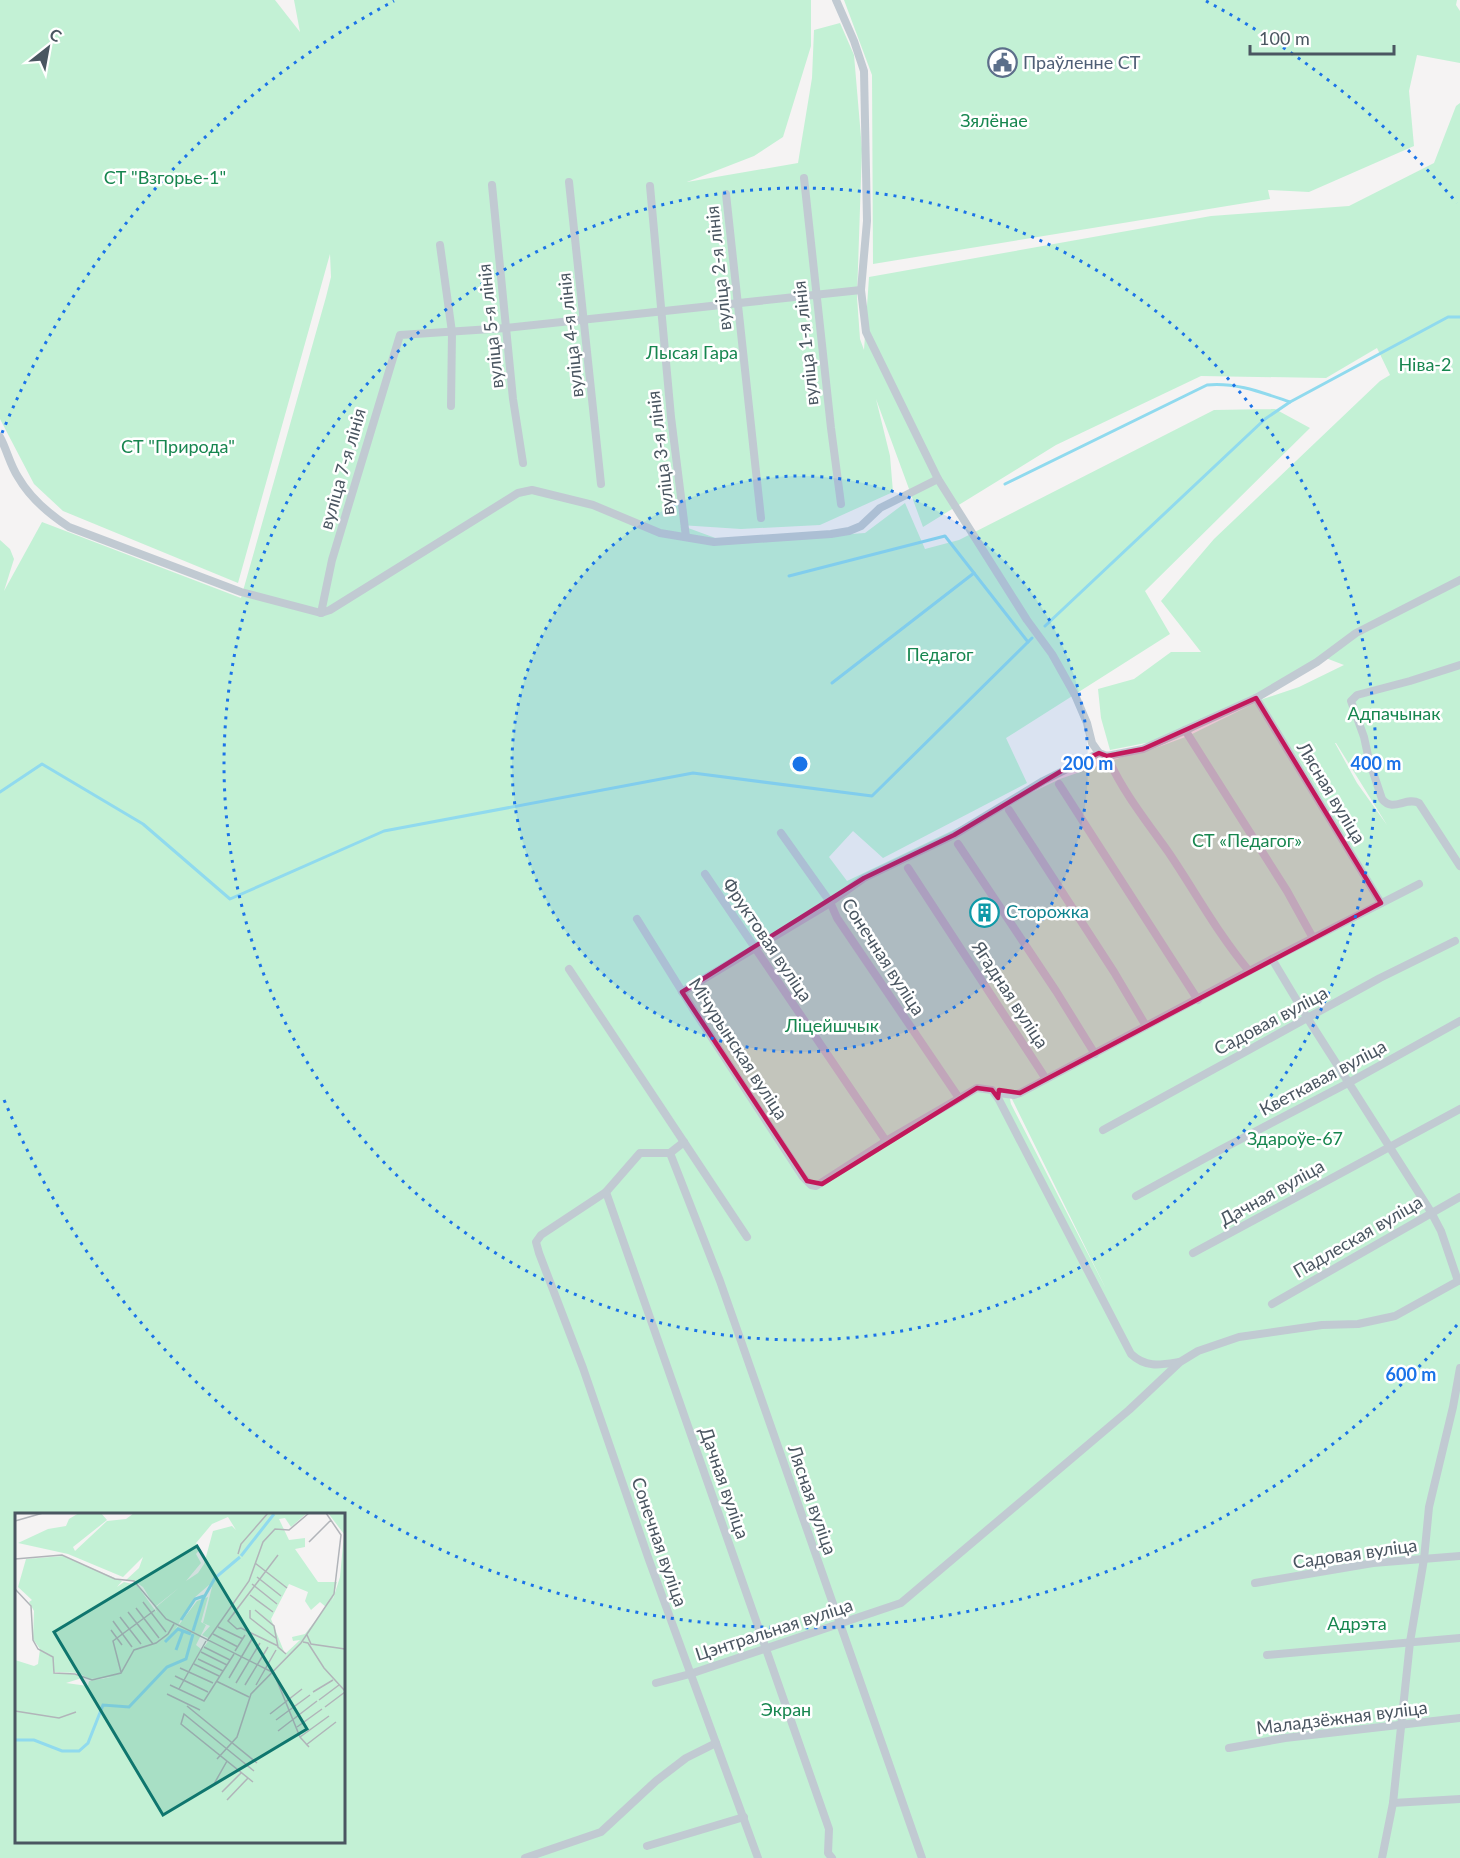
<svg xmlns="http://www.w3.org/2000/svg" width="1460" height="1858" viewBox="0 0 1460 1858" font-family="Lato,sans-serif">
<rect width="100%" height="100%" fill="#f5f3f3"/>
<g fill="#c3f1d5" fill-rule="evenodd">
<path d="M0 0H275L300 32 294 0H811V46L783 137 754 156 687 182 798 163 812 78 814 30 840 23 854 55 862 149 857 297 860 339 864 350 869 277 1211 216 1349 206 1434 163 1456 106 1460 103V1858H0V540L10 549 14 559 4 591 42 522 241 598 326 297 331 277 330 254 238 583 63 511 34 484 0 419ZM1377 348 1390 375 1380 381 1214 539 1161 601 1201 652H1171L1134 679 1098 689 1101 718 1110 750 1182 736 1060 779 847 881 829 857 853 831 883 858 1027 783 1006 738 1170 634 1145 591 1310 428 1275 409 1214 410 959 540 925 549 905 503 865 533 729 543 680 525 741 529 820 525 893 492 890 456 876 399 923 527 1056 445 1201 376 1326 378ZM1323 657 1344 665 1299 687 1263 699 1188 736 1142 753 1188 734ZM1335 743H1336L1387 825 1357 783ZM1009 1095H1010L1106 1289 1011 1104ZM16 1514H344V1842H16Z"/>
<polygon points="844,0 1457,0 1456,5 1460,11 1460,63 1417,55 1409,91 1414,146 1309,192 1268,190 1270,199 873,264 872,75"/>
</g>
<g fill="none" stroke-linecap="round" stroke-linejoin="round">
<g stroke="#90daee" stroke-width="3">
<path d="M1005 484 1207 385C1236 382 1263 393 1290 402"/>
<polyline points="789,576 945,536 1028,642"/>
<polyline points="1045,626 1265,419 1290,402 1448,317 1460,317"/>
<polyline points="832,683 974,573"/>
<polyline points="0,792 42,764 143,824 230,899 384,831 693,773 872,796 1032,638"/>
</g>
<g stroke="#c1cad2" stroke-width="8">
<polyline points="836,0 854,41 864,71 867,221 861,290 866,332 938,479 1027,620 1052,654 1075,695 1087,723 1092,743 1099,753 1107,756 1143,749 1256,698 1317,662 1356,633 1460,580"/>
<polyline points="804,178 831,428 841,504"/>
<polyline points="569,182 601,484"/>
<polyline points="492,185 513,399 523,463"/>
<polyline points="650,186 671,417 686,537"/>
<polyline points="726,194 761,518"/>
<polyline points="440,245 452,332 451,406"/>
<path d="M0 437C7 450 10 465 18 477 30 498 49 514 69 527L241 592 321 613 330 610 518 493 532 490 593 505 660 533 714 542 831 534 849 531 861 526 880 508 938 479"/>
<polyline points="321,613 332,560 400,335 506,328 861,290"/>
<path d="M1460 665 1410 681 1357 695 1351 701 1364 737 1369 760 1382 799C1393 813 1406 796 1419 803L1460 866"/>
<polyline points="1256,698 1381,903"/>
<polyline points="1185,730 1287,891 1313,938"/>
<path d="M1107 756C1122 791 1147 822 1169 853 1196 893 1218 934 1249 971"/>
<polyline points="1059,784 1198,1000"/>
<polyline points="1009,810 1114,972 1146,1026"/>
<polyline points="781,833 830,902 837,918 959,1098"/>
<polyline points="958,844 1056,991 1095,1054"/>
<polyline points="908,868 1046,1079"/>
<polyline points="705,874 886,1141"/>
<polyline points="637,919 693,1009 803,1177 811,1185 816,1186 886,1141 977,1088 992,1090 998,1098 999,1093 1014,1095 1020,1093 1272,959 1308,1019 1431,1212 1441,1231 1458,1281"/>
<polyline points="1272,959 1419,884"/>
<polyline points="569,969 747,1237"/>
<polyline points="682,992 825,906 864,878 954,835 1043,781 1099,753"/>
<path d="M998 1098 1131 1354C1146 1368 1160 1365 1179 1362"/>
<polyline points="1103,1130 1380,978 1455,941"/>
<polyline points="670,1153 720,1281 922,1858"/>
<polyline points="606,1192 640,1153 670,1153 684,1142"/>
<polyline points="1136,1196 1220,1150 1350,1082 1460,1021"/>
<polyline points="1193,1253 1460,1109"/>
<polyline points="1272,1304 1460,1197"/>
<polyline points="1255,1583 1373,1563 1460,1556"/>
<polyline points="1267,1655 1460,1638"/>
<polyline points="656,1683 690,1674 901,1603 1129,1410 1180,1362 1198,1351 1239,1337 1322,1325 1358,1324 1395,1316 1460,1280"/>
<polyline points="1229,1748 1285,1738 1460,1718"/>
<polyline points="1393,1803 1460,1799"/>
<polyline points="647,1846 744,1817"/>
<polyline points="525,1858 601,1832 656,1781 686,1758 716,1743"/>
<polyline points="758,1858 649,1560 583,1368 539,1253 536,1242 541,1235 606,1192 829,1829 828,1853 832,1858"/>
<polyline points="1382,1858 1393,1803 1410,1642 1424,1559 1429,1507 1453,1407 1460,1368"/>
</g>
</g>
<path fill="#c2185b" fill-opacity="0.2" stroke="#c2185b" stroke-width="4.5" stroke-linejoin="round" d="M1256 698 1381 903 1020 1093 999 1090 998 1098 992 1090 977 1088 822 1184 807 1181 682 992 864 878 954 835 1063 770 1099 753 1107 756 1143 749Z"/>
<circle cx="800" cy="764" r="288" fill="#1a73e8" fill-opacity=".12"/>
<g fill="none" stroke="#1a73e8" stroke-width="3" stroke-dasharray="3 6">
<circle cx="800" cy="764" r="288"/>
<circle cx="800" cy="764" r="576"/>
<path d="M1457 1325A864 864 0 0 1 2 1095M2 433A864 864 0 0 1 394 1M1206 1A864 864 0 0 1 1457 203"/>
</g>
<defs>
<symbol id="civic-ring" viewBox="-11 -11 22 22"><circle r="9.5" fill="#fff" stroke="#5c6f8a" stroke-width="1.5"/><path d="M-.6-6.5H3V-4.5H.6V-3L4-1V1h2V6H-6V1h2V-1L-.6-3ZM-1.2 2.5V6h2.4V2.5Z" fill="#5c6f8a"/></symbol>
<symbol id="building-ring" viewBox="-11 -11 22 22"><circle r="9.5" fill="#fff" stroke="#0f9aa8" stroke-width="1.5"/><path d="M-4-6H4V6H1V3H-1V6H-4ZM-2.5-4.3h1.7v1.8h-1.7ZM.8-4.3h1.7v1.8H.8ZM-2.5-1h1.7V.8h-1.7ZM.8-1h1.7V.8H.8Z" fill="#0f9aa8"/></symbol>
</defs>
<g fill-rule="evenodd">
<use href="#civic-ring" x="986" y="46" width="33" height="33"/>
<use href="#building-ring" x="968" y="896" width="33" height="33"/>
</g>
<g text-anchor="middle" stroke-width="5" stroke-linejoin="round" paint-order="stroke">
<g font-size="18" fill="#4e5e75" stroke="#fff" text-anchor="start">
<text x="1023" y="69">Праўленне СТ</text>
</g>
<g font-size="18" fill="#17864f" stroke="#fff">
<text x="994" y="127">Зялёнае</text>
<text x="165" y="184">СТ "Взгорье-1"</text>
<text x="692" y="359">Лысая Гара</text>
<text x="1425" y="371">Ніва-2</text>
<text x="178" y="453">СТ "Природа"</text>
<text x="940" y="661">Педагог</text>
<text x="1394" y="720">Адпачынак</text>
<text x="1247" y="847">СТ «Педагог»</text>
<text x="832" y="1032">Ліцейшчык</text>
<text x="1295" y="1145">Здароўе-67</text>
<text x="1357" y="1630">Адрэта</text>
<text x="786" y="1716">Экран</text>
</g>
<g font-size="18" fill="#4a5661" stroke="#fff">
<text transform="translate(719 268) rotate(-96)" y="6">вуліца 2-я лінія</text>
<text transform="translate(491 326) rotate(-96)" y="6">вуліца 5-я лінія</text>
<text transform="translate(571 335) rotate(-96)" y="6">вуліца 4-я лінія</text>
<text transform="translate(806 343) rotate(-96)" y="6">вуліца 1-я лінія</text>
<text transform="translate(661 453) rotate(-97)" y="6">вуліца 3-я лінія</text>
<text transform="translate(343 469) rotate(-74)" y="6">вуліца 7-я лінія</text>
<text transform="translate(1331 793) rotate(59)" y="6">Лясная вуліца</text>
<text transform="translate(767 940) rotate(56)" y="6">Фруктовая вуліца</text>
<text transform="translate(883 957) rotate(57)" y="6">Сонечная вуліца</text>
<text transform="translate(1010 995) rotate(57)" y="6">Ягадная вуліца</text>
<text transform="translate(1271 1021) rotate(-28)" y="6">Садовая вуліца</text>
<text transform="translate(738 1049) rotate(57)" y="6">Мічурынская вуліца</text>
<text transform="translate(1323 1078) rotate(-28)" y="6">Кветкавая вуліца</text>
<text transform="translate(1272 1193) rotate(-29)" y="6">Дачная вуліца</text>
<text transform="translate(1358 1237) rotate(-30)" y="6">Падлеская вуліца</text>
<text transform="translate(724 1483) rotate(71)" y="6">Дачная вуліца</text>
<text transform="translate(812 1500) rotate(71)" y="6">Лясная вуліца</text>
<text transform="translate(659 1542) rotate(71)" y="6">Сонечная вуліца</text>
<text transform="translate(1355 1554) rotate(-8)" y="6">Садовая вуліца</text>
<text transform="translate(774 1630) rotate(-18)" y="6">Цэнтральная вуліца</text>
<text transform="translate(1342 1718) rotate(-7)" y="6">Маладзёжная вуліца</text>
</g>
<g font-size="18" fill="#0d838f" stroke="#fff" text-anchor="start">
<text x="1006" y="918">Сторожка</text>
</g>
</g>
<g transform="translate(15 1513)">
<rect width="330" height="330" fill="#f5f3f3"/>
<path d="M64 0H86L92 7 58 34 60 38 92 8 111 6 119 0H292L276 14 270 5 264 6 274 27 290 25V34L280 36 303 69H322L317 89 325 64 329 21 313 0H330V330H0V147L19 153 23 151 25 136 18 126 19 98 14 89 17 87 3 74 11 46 48 43 107 68 102 74 109 69 122 72 142 100 140 95 165 74 140 94 128 74 119 68 111 67 124 55 128 44 108 64 53 41 3 30 33 16 51 13 54 6ZM213 4 221 17 217 13 198 18 189 51 183 60 171 68 186 50 181 41 185 36 181 30 197 11ZM274 71 293 79 290 88 296 97 305 89 311 94 290 121 277 124 278 128 285 127 270 141 256 106ZM194 72 197 74 188 110 195 113 187 122 195 126 182 143 186 136 181 132 191 112 186 109 193 84 182 88 160 117 179 85ZM39 151V159L63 160 75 166 97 164 74 168 73 173 51 170 67 165 61 161 38 160Z" fill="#c3f1d5" fill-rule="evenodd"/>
<path fill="none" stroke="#90daee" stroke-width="3" d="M226 43 259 1M166 107 180 86 189 83M178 118 188 86 200 65 225 44M150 129 163 116 176 121M161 137 168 118M0 227H19L47 238H64L73 230 88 192 114 194 152 154 171 146 178 121"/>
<path fill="none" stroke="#b1b4b9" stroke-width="1.5" d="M0 8 28 0M294 29 316 7M223 41 226 31 253 0M0 46 47 42 100 66 119 68 151 106 257 159M240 50 272 75M242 64 266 83M237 71 262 91M0 76 16 93 18 127 23 136 38 144 39 160 60 161 77 167 106 160 119 137 141 130 153 121 159 111M235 82 258 99M128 89 151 119M121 95 144 125M235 97V105L262 126M240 97 259 113 263 134 271 141M113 99 138 131M105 104 126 131M98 108 117 134M203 114 228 126M96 117 107 132M198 121 223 134M292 122 296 131 330 136M192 128 234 68 248 29 260 16 274 17 294 0M288 129 293 130 309 155 330 178M263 133 226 115 222 116 213 108 263 42M189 134 215 147M220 138 230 122M186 139 212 152M183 146 208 158M179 151 204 163M165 155 198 170M258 158 285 224 294 234M106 159 98 128 140 97M160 163 193 179M214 165 237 126M201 168 234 184M221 170 245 130M155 172 189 188 219 141M230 172 253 134M241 172 261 137M164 176 191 128M298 179 318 167M152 181 185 197M304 187 324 172M172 193 242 250M310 194 330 179M0 198 44 205 61 199M255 201 287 176M261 207 295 182M282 214 307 196M263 218 302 188M285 224 314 203M291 232 321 209M202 246 222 224 236 181 286 130 319 81 326 22 311 0M238 269 166 211 169 201 239 258M199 271 212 248M207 279 226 260M212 287 233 265"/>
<path fill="#0f766e" fill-opacity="0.15" stroke="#0f766e" stroke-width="3" d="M182 33 292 216 148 302 39 119Z"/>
<rect width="330" height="330" fill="none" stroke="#4a5661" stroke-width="3"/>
</g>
<circle cx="800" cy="764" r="9" fill="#1a73e8" stroke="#fff" stroke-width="3"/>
<g font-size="18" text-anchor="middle" font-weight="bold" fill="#1a73e8" stroke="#fff" stroke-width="5" stroke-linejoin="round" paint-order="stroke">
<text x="1088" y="770">200 m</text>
<text x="1376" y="770">400 m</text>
<text x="1411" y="1381">600 m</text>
</g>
<g transform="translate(48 48) rotate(31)" stroke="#ffffff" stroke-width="4.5" paint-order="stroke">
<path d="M0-4.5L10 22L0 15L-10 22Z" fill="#4a5661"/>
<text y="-9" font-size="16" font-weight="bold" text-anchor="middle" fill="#4a5661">С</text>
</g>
<path d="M1250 45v9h144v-9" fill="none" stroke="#4a5661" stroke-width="3"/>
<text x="1259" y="45" font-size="18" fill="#4a5661" stroke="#ffffff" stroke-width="4.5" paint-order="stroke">100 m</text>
</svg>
